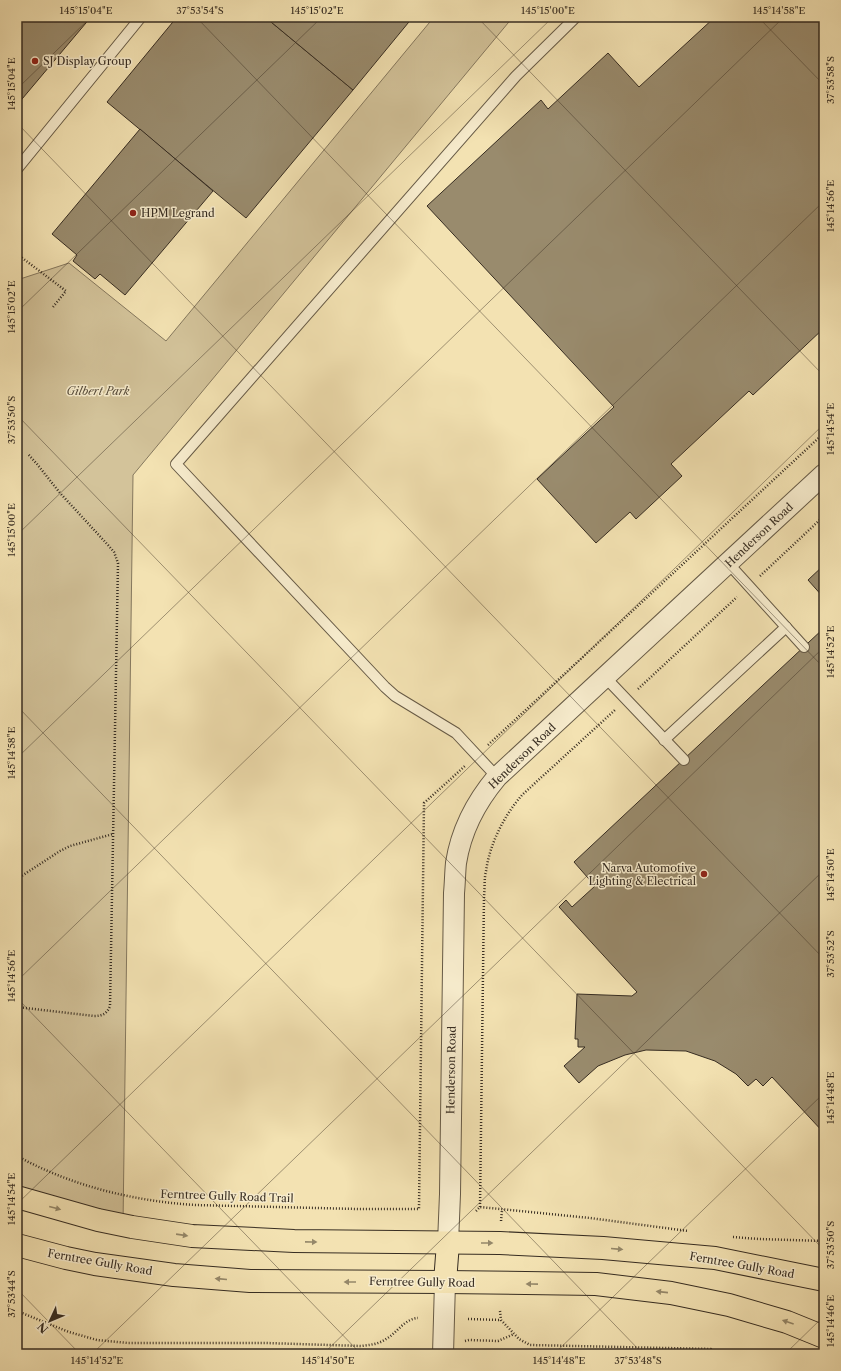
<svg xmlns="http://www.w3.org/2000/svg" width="841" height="1371" viewBox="0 0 841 1371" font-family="'Libre Caslon Text',serif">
<rect width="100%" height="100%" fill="#f3e2b2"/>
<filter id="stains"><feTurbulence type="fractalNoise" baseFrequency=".005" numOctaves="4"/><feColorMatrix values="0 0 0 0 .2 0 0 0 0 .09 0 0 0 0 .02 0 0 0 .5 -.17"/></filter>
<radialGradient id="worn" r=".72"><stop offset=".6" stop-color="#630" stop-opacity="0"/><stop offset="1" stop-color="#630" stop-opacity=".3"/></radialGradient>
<polygon fill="#d3c39a" stroke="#85785e" points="434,17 513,17 133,475 123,1225 17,1197 17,280 69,263 166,341"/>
<g fill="#998b6d" stroke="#372d22">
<polygon points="17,17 91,17 17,105"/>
<polygon points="177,17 265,17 353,90 246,218 107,102"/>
<polygon points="265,17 413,17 353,90"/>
<polygon points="715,17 824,17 824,328 753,395 749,391 671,464 682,476 636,519 630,512 596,543 537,479 614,407 427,206 541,100 548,109 608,53 639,87"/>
<polygon points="140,129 213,191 125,295 100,274 95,279 73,261 77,255 52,234"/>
<polygon points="824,565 824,598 808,580"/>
<polygon points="824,628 824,1133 772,1077 763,1086 756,1079 748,1086 736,1074 715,1061 686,1051 646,1050 625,1055 598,1066 579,1083 564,1066 585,1047 578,1047 578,1039 575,1039 577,994 632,996 637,992 559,907 566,900 572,907 595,886 574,862"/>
</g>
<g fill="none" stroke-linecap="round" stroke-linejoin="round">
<defs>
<g id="service">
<polyline points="17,169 141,17"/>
<polyline points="728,563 804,647"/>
<polyline points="605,677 684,760"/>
<polyline points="664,740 786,627"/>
<polyline points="497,777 456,733 395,696 385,687 176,464 516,76 576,17"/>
</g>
<g id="minor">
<path d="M448 1243 450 1194 454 893C455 883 455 873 456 863 461 831 476 802 497 777L824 474"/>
<polyline points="443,1354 445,1282"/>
</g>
<g id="primary">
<polyline points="17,1197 98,1220 132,1227 192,1236 294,1241 500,1243 603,1248 715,1258 824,1280"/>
<polyline points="17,1245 66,1258 95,1264 174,1275 250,1281 445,1282 596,1284 671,1293 729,1305 787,1322 824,1337"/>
<polyline points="445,1282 448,1243"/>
</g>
</defs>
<use href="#service" stroke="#665a46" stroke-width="12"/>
<use href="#minor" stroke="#665a46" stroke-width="22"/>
<use href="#primary" stroke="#372d22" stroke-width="24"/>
<g stroke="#372d22" stroke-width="2.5" stroke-dasharray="1 2" stroke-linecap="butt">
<polyline points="17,254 66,291 53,307"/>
<polyline points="760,576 824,516"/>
<polyline points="638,689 737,597"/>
<polyline points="488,745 824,433"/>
<polyline points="17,879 60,851 70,846 113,834"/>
<path d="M17 1007 94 1016C102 1016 107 1014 110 1006L118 563 114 552 108 545 60 493 37 464 28 454"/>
<path d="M17 1156C72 1186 133 1201 195 1205L358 1209H419L424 803 465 766"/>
<path d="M480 1207 484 896C485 888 484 879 486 871 490 843 504 816 522 795L615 710"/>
<polyline points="476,1211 480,1207 590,1218 688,1231"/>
<polyline points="501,1221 502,1210"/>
<polyline points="733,1237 759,1239 824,1241"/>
<path d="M17 1311 69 1332 97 1340 128 1343H266L361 1346C370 1345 379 1344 386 1339 397 1333 404 1319 418 1318"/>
<polyline points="500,1311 501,1320 519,1339 530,1345 711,1349 714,1354"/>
<polyline points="468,1319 501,1320"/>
<polyline points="465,1341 469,1340 498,1341 514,1334"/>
</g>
<use href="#service" stroke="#f7eccd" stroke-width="10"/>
<use href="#minor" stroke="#f7eccd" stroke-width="20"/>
<use href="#primary" stroke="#f3e2b2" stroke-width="22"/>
</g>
<defs><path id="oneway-solid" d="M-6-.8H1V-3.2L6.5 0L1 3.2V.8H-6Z"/></defs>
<g fill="#95886a">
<use href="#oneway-solid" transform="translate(55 1208) rotate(15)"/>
<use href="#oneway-solid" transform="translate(182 1235) rotate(8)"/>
<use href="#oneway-solid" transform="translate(311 1242) rotate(1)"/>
<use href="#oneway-solid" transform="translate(487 1243)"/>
<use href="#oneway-solid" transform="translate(617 1249) rotate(5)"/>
<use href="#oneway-solid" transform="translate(221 1279) rotate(-175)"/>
<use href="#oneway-solid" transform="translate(350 1282) rotate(-180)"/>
<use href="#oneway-solid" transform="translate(532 1284) rotate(-179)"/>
<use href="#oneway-solid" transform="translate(662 1292) rotate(-174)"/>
<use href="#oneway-solid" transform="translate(788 1322) rotate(-161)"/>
</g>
<path fill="none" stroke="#372d22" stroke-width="1" stroke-opacity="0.45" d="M196 17 824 668M477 17 824 376M758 17 824 85M17 89 91 17M17 123 824 959M17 312 322 17M17 415 824 1250M17 535 553 17M17 706 643 1354M17 758 784 17M17 981 824 201M17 998 361 1354M17 1204 824 424M17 1289 80 1354M92 1354 824 647M323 1354 824 870M554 1354 824 1093M785 1354 824 1316"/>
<g fill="#8f2418" stroke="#f7eccd" stroke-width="1.5">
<circle cx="35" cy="61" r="4"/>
<circle cx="133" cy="213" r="4"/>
<circle cx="704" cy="874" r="4"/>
</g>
<g text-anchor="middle" stroke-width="3" stroke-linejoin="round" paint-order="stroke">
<g font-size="11" fill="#372d22" stroke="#f7eccd" text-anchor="start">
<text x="43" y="65">SJ Display Group</text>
<text x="141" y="217">HPM Legrand</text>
<text x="696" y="872" text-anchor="end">Narva Automotive<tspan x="696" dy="13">Lighting &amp; Electrical</tspan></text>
</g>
<g font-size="11" font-style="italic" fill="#564b3a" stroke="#f7eccd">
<text x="98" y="395">Gilbert Park</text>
</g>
<g font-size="11" fill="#372d22" stroke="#f7eccd">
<text transform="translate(759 535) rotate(-43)" y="4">Henderson Road</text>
<text transform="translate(522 756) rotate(-44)" y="4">Henderson Road</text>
<text transform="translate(451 1070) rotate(-89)" y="4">Henderson Road</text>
<text transform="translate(227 1196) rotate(2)" y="4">Ferntree Gully Road Trail</text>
<text transform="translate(100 1262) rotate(10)" y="4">Ferntree Gully Road</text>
<text transform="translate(742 1265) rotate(10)" y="4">Ferntree Gully Road</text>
<text transform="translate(422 1282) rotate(1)" y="4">Ferntree Gully Road</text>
</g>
</g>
<rect width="841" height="1371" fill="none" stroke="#f3e2b2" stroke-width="44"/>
<g transform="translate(50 1321) rotate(226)" stroke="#f7eccd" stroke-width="3" paint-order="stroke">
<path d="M0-3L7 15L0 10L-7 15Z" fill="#372d22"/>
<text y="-6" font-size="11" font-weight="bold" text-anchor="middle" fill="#372d22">N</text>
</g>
<rect x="22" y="22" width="797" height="1327" fill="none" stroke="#372d22" stroke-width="1.5"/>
<g font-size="10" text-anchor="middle" fill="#372d22">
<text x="86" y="14">145°15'04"E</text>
<text x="200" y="14">37°53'54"S</text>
<text x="317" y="14">145°15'02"E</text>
<text x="548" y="14">145°15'00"E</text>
<text x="779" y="14">145°14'58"E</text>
<text transform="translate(830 80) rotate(-90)" y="4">37°53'58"S</text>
<text transform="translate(11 84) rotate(-90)" y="4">145°15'04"E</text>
<text transform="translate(830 206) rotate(-90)" y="4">145°14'56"E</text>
<text transform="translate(11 307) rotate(-90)" y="4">145°15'02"E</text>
<text transform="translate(11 420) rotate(-90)" y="4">37°53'50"S</text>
<text transform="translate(830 429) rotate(-90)" y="4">145°14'54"E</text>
<text transform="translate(11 530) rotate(-90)" y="4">145°15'00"E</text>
<text transform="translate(830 652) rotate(-90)" y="4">145°14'52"E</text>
<text transform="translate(11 753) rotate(-90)" y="4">145°14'58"E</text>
<text transform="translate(830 875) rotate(-90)" y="4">145°14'50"E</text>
<text transform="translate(830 954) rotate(-90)" y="4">37°53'52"S</text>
<text transform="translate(11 976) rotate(-90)" y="4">145°14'56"E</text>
<text transform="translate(830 1098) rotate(-90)" y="4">145°14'48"E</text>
<text transform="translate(11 1199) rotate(-90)" y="4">145°14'54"E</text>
<text transform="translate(830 1245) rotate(-90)" y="4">37°53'50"S</text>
<text transform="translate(11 1294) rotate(-90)" y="4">37°53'44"S</text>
<text transform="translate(830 1321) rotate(-90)" y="4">145°14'46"E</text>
<text x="97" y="1364">145°14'52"E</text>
<text x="328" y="1364">145°14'50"E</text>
<text x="559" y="1364">145°14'48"E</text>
<text x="638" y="1364">37°53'48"S</text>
</g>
<rect width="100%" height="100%" filter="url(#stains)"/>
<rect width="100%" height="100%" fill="url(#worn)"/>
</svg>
